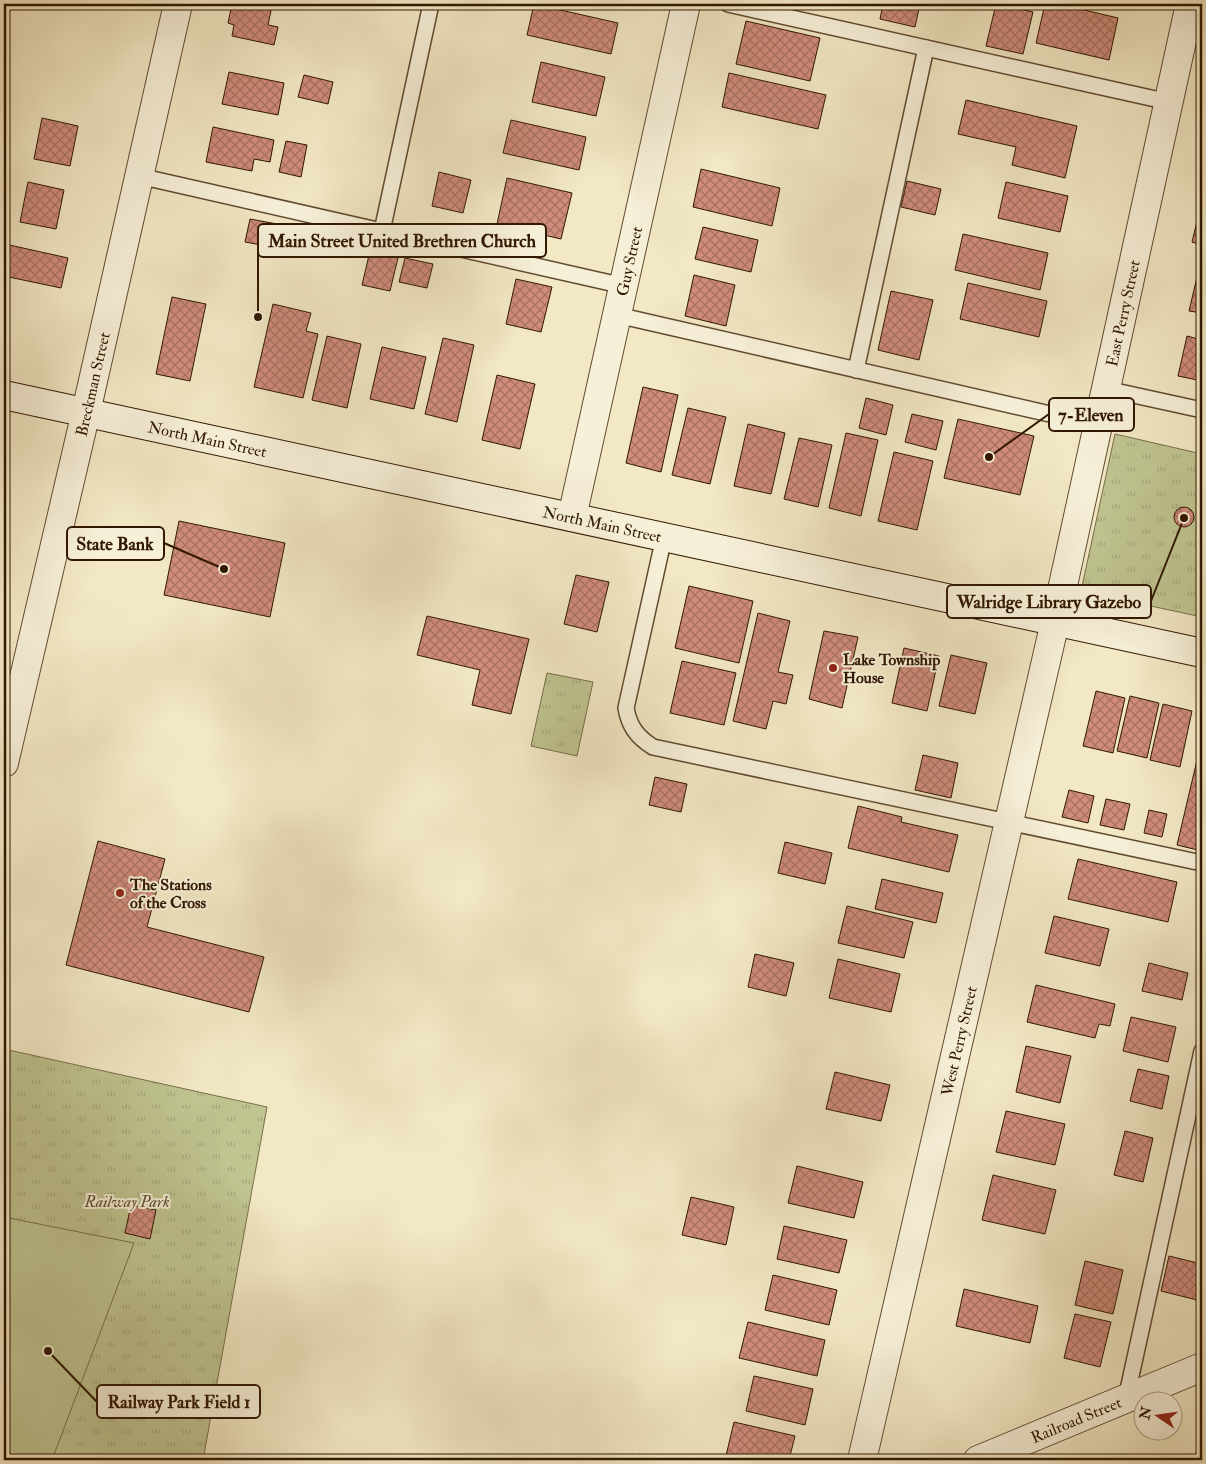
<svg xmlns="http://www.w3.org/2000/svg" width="1206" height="1464" viewBox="0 0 1206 1464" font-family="'IM FELL Double Pica',serif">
<defs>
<pattern id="park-tufts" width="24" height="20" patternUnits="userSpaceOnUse" patternTransform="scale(1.25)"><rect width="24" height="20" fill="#bfc491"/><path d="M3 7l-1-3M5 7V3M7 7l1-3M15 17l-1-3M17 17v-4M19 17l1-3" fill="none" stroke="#a5a87b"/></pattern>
<pattern id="building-cross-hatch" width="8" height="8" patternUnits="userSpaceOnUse" patternTransform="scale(1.25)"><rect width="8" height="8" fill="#d08c7c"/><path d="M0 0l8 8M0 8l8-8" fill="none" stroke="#a97163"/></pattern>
</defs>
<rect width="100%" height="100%" fill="#f2e8c4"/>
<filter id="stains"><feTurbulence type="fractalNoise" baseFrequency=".004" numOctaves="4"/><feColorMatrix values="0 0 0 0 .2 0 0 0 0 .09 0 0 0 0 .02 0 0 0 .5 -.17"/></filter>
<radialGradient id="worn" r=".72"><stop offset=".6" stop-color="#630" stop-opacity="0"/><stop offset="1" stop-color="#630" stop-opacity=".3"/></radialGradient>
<g fill="url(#park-tufts)" stroke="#786e48">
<polygon points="1115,434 1202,454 1202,617 1081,591"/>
<polygon points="547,673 593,682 577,756 531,746"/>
<polygon points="4,1049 267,1107 203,1460 4,1460"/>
</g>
<polygon fill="#bfc491" stroke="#786e48" points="4,1217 134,1243 52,1460 4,1460"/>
<g fill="url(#building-cross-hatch)" stroke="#311700">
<polygon points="232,4 262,4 272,6 268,25 278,27 274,45 232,36 234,25 228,23"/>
<polygon points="534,4 618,23 611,54 527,35"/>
<polygon points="883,4 920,4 915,27 880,19"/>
<polygon points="996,4 1033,12 1023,54 986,46"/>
<polygon points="1045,4 1059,4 1118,18 1109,60 1036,43"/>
<polygon points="746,21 820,38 810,81 736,64"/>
<polygon points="541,62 605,77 596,116 532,102"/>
<polygon points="229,72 284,83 278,115 222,104"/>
<polygon points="729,73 826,95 818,129 722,107"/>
<polygon points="304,75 333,82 328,104 298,97"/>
<polygon points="966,100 1077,126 1065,178 1012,165 1016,147 958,134"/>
<polygon points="42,118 78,126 70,166 34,159"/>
<polygon points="511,120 586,137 579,170 503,153"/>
<polygon points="213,127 274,140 270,162 254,159 252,171 206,162"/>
<polygon points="286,141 307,145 301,177 279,172"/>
<polygon points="701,169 780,188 772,226 693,207"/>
<polygon points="439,172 471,180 463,213 432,206"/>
<polygon points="507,178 572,193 561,239 497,224"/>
<polygon points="907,181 941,189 935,215 901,207"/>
<polygon points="28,182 64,190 56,229 20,222"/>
<polygon points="1006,182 1068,196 1060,232 998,218"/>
<polygon points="1201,205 1202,206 1202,245 1192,242"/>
<polygon points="250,219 277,224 272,247 245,242"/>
<polygon points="703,227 758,240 751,272 695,259"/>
<polygon points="963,234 1048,253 1040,290 955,270"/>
<polygon points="5,244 68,258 61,288 4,276"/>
<polygon points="370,251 398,258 390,291 362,285"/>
<polygon points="405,258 433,264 427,288 399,282"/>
<polygon points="1198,273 1202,274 1202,313 1189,311"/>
<polygon points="694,275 735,285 726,326 685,316"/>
<polygon points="516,279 552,287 541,332 506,324"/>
<polygon points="968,283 1047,301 1039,337 960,319"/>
<polygon points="891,291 933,300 919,360 878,350"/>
<polygon points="172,297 206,304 190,381 156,374"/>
<polygon points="273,304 311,313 306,331 318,334 303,398 254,387"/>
<polygon points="327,336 361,344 347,408 312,400"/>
<polygon points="1187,336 1202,340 1202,381 1178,376"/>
<polygon points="443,338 474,345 457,422 425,414"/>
<polygon points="382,347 426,357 414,409 370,399"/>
<polygon points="497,375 535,384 520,449 482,440"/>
<polygon points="643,387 678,395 661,472 626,463"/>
<polygon points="866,398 893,405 886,435 859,428"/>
<polygon points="688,408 726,417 710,484 672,475"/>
<polygon points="912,414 943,421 936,450 905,442"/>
<polygon points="958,419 1034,436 1020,495 944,478"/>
<polygon points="748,424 785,433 771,494 734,486"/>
<polygon points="846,433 878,440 861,516 829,508"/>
<polygon points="799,438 832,445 818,507 784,499"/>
<polygon points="894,452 933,461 917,530 878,521"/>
<circle cx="1184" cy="517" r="10"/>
<polygon points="179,521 285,543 270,617 164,595"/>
<polygon points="576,575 609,582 597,632 564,624"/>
<polygon points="689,586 753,601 739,663 675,648"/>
<polygon points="758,613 790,621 778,672 793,675 786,704 773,701 766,729 733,721"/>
<polygon points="427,616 529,639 511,714 472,705 480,670 417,655"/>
<polygon points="824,631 858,637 842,708 809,699"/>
<polygon points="904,648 939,656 927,711 892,703"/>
<polygon points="951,655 987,663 975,714 939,706"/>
<polygon points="682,661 736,673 724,725 670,713"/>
<polygon points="1096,691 1125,698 1113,753 1083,746"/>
<polygon points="1130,696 1159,703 1147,758 1117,751"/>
<polygon points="1163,704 1192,711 1180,767 1150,760"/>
<polygon points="1202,739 1202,851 1177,845"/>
<polygon points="923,755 958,763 951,798 915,790"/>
<polygon points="655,777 687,784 681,812 649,805"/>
<polygon points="1069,790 1094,796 1088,823 1062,817"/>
<polygon points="1106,799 1130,804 1124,830 1100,825"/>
<polygon points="858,806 902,817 901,822 958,835 949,872 848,848"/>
<polygon points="1149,810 1167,814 1162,837 1144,833"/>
<polygon points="98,841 165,859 147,927 264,957 249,1012 66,965"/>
<polygon points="785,842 832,853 825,884 778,873"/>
<polygon points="1078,859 1177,882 1168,922 1068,899"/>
<polygon points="882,879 943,893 936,923 875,909"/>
<polygon points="847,906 913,922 904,958 838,943"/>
<polygon points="1054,916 1109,929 1100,966 1045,953"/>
<polygon points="755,954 794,963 786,996 748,987"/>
<polygon points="838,959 900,974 891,1012 829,998"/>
<polygon points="1149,963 1188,973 1182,1000 1142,991"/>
<polygon points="1036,985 1115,1004 1110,1026 1099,1024 1095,1038 1027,1022"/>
<polygon points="1131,1017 1176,1027 1168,1062 1123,1051"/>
<polygon points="1026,1046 1071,1056 1060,1103 1016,1092"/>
<polygon points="1138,1069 1169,1076 1162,1109 1130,1101"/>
<polygon points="835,1072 890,1085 881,1121 826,1109"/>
<polygon points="1006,1111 1065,1124 1055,1165 996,1152"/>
<polygon points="1125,1131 1153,1138 1143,1182 1114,1175"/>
<polygon points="797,1166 863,1182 854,1218 788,1203"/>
<polygon points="993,1175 1056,1190 1045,1234 982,1220"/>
<polygon points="691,1197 734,1207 726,1245 682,1235"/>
<polygon points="131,1205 156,1210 150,1239 125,1233"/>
<polygon points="784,1226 847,1240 839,1273 777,1259"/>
<polygon points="1169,1256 1202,1264 1202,1278 1197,1300 1161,1291"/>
<polygon points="1085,1261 1123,1270 1113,1314 1075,1305"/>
<polygon points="773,1275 837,1290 829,1325 765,1310"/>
<polygon points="964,1289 1038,1306 1030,1343 956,1326"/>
<polygon points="1075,1314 1111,1322 1100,1367 1064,1358"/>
<polygon points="748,1322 825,1340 817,1376 739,1358"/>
<polygon points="754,1376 813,1389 805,1425 746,1411"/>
<polygon points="734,1422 795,1436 789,1460 725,1460"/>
<polygon points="639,1454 666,1460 638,1460"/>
</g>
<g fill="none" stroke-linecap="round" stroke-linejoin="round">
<defs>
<g id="lane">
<polyline points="728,4 1169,102"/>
<polyline points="139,176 624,286"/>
<polyline points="382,231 431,4"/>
<polyline points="617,315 1098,425"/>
<polyline points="856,370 926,48"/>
<polyline points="1106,389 1202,410"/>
<path d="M664 537 626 708C629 726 637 737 653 747L1202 863"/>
<polyline points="1126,1399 1202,1051"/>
</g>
<g id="street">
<path id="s1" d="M572 517 686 4"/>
<path id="s2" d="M4 763 86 412 178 4"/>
<path id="s3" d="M862 1460 1055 622 1190 4"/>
<path id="s4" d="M978 1460 1202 1367"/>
</g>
<g id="secondary">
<path id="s5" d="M4 395 1202 653"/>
</g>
</defs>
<use href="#lane" stroke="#614b31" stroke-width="18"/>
<use href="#street" stroke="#614b31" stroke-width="30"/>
<use href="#secondary" stroke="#311700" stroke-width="30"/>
<use href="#lane" stroke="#f7f0d9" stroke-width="15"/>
<use href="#street" stroke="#f7f0d9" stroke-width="28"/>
<use href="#secondary" stroke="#f7f0d9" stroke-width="28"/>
<polyline stroke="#311700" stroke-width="4" stroke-dasharray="9 9" stroke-linecap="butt" points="1197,1460 1202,1458"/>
</g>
<g fill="#8f2418" stroke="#f7f0d9" stroke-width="2">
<circle cx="833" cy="668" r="5"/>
<circle cx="120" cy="893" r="5"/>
</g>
<g text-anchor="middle" stroke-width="4" stroke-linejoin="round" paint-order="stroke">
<g font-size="16" fill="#311700" stroke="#f7f0d9">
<text dy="6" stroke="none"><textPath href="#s1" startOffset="262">Guy Street</textPath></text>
<text dy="6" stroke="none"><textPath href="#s3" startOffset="1176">East Perry Street</textPath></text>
<text dy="6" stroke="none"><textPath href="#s2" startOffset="389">Breckman Street</textPath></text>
<text dy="6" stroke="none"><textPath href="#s5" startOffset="208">North Main Street</textPath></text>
<text dy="6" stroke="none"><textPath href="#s5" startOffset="612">North Main Street</textPath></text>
<text dy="6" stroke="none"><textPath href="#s3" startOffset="430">West Perry Street</textPath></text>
<text dy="6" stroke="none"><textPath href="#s4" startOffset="106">Railroad Street</textPath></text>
</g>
<g font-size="16" font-weight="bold" fill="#311700" stroke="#f7f0d9" text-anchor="start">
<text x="843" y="665">Lake Township<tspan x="843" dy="18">House</tspan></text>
<text x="130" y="890">The Stations<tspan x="130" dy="18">of the Cross</tspan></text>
</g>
<g font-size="16" font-style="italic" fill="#5c4b2c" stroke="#f7f0d9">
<text x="127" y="1207">Railway Park</text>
</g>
</g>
<path fill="none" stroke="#311700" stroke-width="2" d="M258 317L258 241M989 457L1049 414M224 569L164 543M1184 518L1151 601M48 1351L97 1402"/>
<g fill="#311700" stroke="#f7f0d9" stroke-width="2">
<circle cx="258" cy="317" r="5"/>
<circle cx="989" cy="457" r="5"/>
<circle cx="224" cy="569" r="5"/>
<circle cx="1184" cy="518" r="5"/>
<circle cx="48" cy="1351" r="5"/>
</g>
<g fill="#f7f0d9" stroke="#311700" stroke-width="2">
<rect x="258" y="224" width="288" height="33" rx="5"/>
<rect x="1049" y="398" width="85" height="33" rx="5"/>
<rect x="67" y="527" width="97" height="33" rx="5"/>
<rect x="947" y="585" width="204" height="33" rx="5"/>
<rect x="97" y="1385" width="163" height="33" rx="5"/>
</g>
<g font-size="18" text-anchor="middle" font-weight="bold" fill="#311700">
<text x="402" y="247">Main Street United Brethren Church</text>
<text x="1091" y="421">7-Eleven</text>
<text x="115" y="550">State Bank</text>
<text x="1049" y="608">Walridge Library Gazebo</text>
<text x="179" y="1408">Railway Park Field 1</text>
</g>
<rect width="1206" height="1464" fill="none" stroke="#f2e8c4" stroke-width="20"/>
<rect x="5" y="5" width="1196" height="1454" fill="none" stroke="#311700" stroke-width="2.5"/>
<rect x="10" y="10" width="1186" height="1444" fill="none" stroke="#311700"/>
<g transform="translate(1158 1416) rotate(283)"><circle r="24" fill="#f7f0d9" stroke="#a89982"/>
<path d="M0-4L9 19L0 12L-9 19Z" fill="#8f2418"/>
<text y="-8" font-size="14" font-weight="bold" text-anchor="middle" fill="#311700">N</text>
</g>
<rect width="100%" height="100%" filter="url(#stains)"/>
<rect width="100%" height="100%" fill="url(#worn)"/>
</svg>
